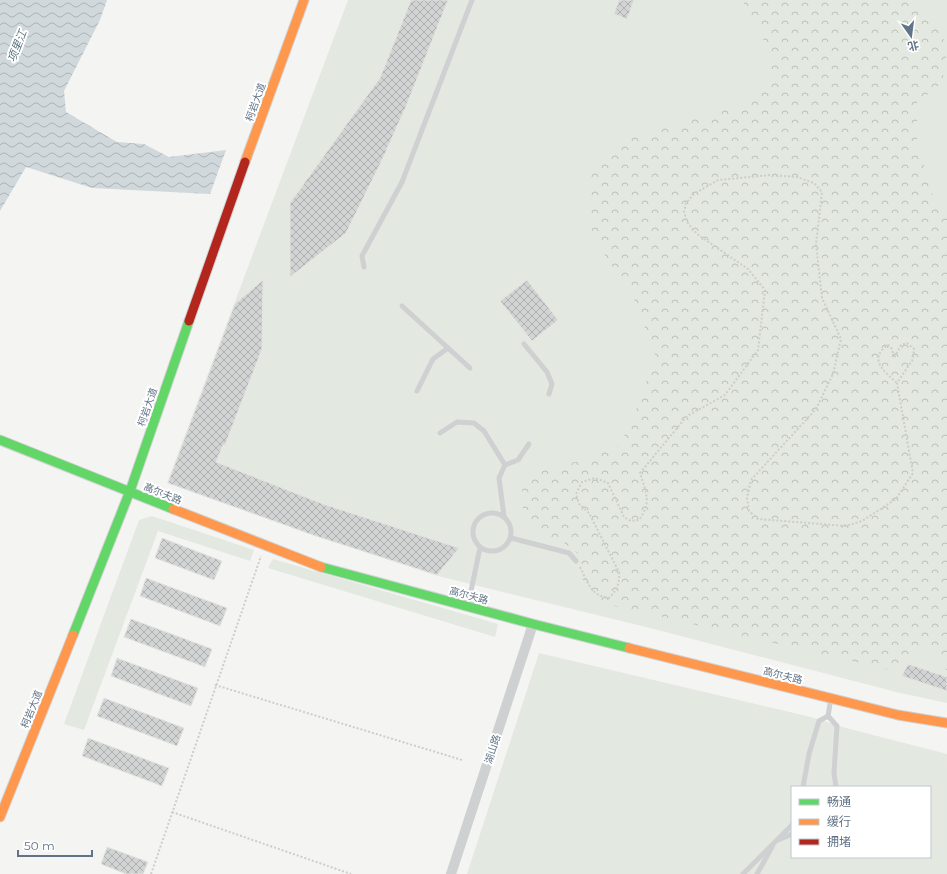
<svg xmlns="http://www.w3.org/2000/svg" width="947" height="874" viewBox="0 0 947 874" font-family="Montserrat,'Noto Sans SC',sans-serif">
<defs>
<pattern id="forest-crowns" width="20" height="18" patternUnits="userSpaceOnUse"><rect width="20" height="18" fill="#e3e8e0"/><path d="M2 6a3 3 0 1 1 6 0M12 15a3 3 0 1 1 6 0" fill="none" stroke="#bbc0bb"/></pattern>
<pattern id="water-waves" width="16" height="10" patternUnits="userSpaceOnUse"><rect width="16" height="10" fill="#d1d8dc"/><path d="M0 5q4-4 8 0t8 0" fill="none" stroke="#adb4b8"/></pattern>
<pattern id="building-cross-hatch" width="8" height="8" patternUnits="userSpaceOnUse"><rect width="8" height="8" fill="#d2d3d3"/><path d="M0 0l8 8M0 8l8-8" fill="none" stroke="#aeb0b1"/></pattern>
</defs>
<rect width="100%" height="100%" fill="#f4f5f2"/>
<g fill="#e3e8e0" fill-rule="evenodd">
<polygon points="348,0 947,0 947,703 896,692 654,629 438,576 313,535 167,483"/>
<polygon points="152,516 254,550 250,561 158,531 84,730 64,724 139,520"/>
<polygon points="273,559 498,624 495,637 268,568"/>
<path d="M539 653 811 717 846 728 947 754V874H467ZM792 787H930V857H792Z"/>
</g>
<polygon fill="url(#forest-crowns)" points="742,0 915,0 940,24 947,53 942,83 917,103 917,141 932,193 947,218 947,670 945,669 938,646 914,650 890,670 593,601 579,572 581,556 564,543 546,537 523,514 522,481 534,469 575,462 619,446 634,416 655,355 634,299 592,236 589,168 627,138 753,101 773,80 767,46"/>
<polygon fill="url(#water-waves)" points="0,0 107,0 100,20 64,91 66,112 117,142 144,144 169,157 226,150 210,194 92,188 26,167 0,211"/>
<g fill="url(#building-cross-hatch)" stroke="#e4e4e2">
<polygon points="411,0 448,0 407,104 382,160 346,233 290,277 290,203 380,78"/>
<polygon points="619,0 634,0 627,19 614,14"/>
<polygon points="263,280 262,349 225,445 223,445 216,462 323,504 459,548 437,575 313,535 168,483 235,304"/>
<polygon points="527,280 558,320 532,341 500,301"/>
<polygon points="162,538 222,561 214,580 155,558"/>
<polygon points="146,578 227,608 220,626 140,596"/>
<polygon points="131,619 212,649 205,667 124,637"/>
<polygon points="117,658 198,688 191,706 111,676"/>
<polygon points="908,664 947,677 947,691 902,676"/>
<polygon points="104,698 184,728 177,746 97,716"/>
<polygon points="88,738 169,768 162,786 82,756"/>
<polygon points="107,847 148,862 143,874 126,874 101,864"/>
</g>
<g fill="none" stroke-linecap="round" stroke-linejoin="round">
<defs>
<g id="fast">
<polyline points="0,440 173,509"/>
<polyline points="321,567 533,624 629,648"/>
<polyline points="73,635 130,491 189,321"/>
</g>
<g id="slow">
<polyline points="245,162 304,0"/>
<polyline points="173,509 321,567"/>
<polyline points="629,648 898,715 947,723"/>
<polyline points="0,817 73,635"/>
</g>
<polyline id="jam" points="189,321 245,162"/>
</defs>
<use href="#fast" stroke="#d0d2d3" stroke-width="11"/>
<use href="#slow" stroke="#d0d2d3" stroke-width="11"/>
<use href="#jam" stroke="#d0d2d3" stroke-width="11"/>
<g stroke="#cdcdcd" stroke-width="2" stroke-dasharray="2 2" stroke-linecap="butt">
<path d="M580 567C587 581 591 596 609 598 617 590 620 583 619 572L589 513 579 504 576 494 582 482 595 478 608 483 624 517 631 521 639 520C652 502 646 493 640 473L687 416 725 395 758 350 765 290 748 269 697 234 687 222 684 212 686 203 694 194 718 180 771 175 797 177 814 183 822 192 816 244 822 298 841 339 833 374 816 409 751 480 747 498 749 511 758 519 846 526 862 521 896 499 913 473 897 383 913 359 914 349 907 343 901 345 894 358 892 349 888 345C867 359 885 372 897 383"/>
<polyline points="215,685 462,760"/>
<polyline points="172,812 351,874"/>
<polyline points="151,874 261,556"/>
</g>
<g stroke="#cfd0d1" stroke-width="5">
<polyline points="364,267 362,256 402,182 472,0"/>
<polyline points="402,306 470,368"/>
<polyline points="524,344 547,372 552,384 549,394"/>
<polyline points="417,391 433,359 448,348"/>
<polyline points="440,433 457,422 474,423 484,431 505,465"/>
<circle cx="492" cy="532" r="19"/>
<polyline points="504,516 499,478 505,465 518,460 529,444"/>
<polyline points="511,538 569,553 576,561"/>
<polyline points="468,605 480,548"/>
<polyline points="828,716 837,726 834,773 836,787"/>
<polyline points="803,787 809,754 819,721 828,716 831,698"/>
<polyline points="778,840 792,834"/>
<polyline points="743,874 792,825"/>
<polyline points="757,874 772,847"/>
</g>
<polyline stroke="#cfd0d1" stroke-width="10" points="451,874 533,624"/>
<use href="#fast" stroke="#63d668" stroke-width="9"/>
<use href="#slow" stroke="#ff974d" stroke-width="9"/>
<use href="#jam" stroke="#b3261e" stroke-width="9"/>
</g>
<g text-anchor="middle" stroke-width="4" stroke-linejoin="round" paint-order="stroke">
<g font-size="10" fill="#617386" stroke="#fff">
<text transform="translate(255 102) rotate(-70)" y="4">柯岩大道</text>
<text transform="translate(147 407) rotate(-71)" y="4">柯岩大道</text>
<text transform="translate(163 493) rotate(22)" y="4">高尔夫路</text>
<text transform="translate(469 595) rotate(15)" y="4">高尔夫路</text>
<text transform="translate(783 675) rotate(14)" y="4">高尔夫路</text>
<text transform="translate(31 709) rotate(-68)" y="4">柯岩大道</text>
<text transform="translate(492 749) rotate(-72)" y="4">湖山路</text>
</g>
<g font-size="11" font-style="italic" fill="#5d7683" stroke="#fff">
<text transform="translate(17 46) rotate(-69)" y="4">项里江</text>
</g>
</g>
<rect x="791" y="786" width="140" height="72" fill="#ffffff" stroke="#c0c7cf"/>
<rect x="799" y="799" width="20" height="6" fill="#63d668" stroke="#c0c7cf"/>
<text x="827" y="806" font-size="12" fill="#617386">畅通</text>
<rect x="799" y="819" width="20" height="6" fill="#ff974d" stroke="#c0c7cf"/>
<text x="827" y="826" font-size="12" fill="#617386">缓行</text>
<rect x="799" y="839" width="20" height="6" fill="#b3261e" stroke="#c0c7cf"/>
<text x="827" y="846" font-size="12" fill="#617386">拥堵</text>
<g transform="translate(911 36) rotate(166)" stroke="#ffffff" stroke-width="3" paint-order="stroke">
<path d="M0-3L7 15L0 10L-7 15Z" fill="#617386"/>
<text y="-6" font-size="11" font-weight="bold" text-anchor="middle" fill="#617386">北</text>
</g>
<path d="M18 850v6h74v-6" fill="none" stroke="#617386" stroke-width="2"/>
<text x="24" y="850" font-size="12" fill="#617386" stroke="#ffffff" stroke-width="3" paint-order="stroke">50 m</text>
</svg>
